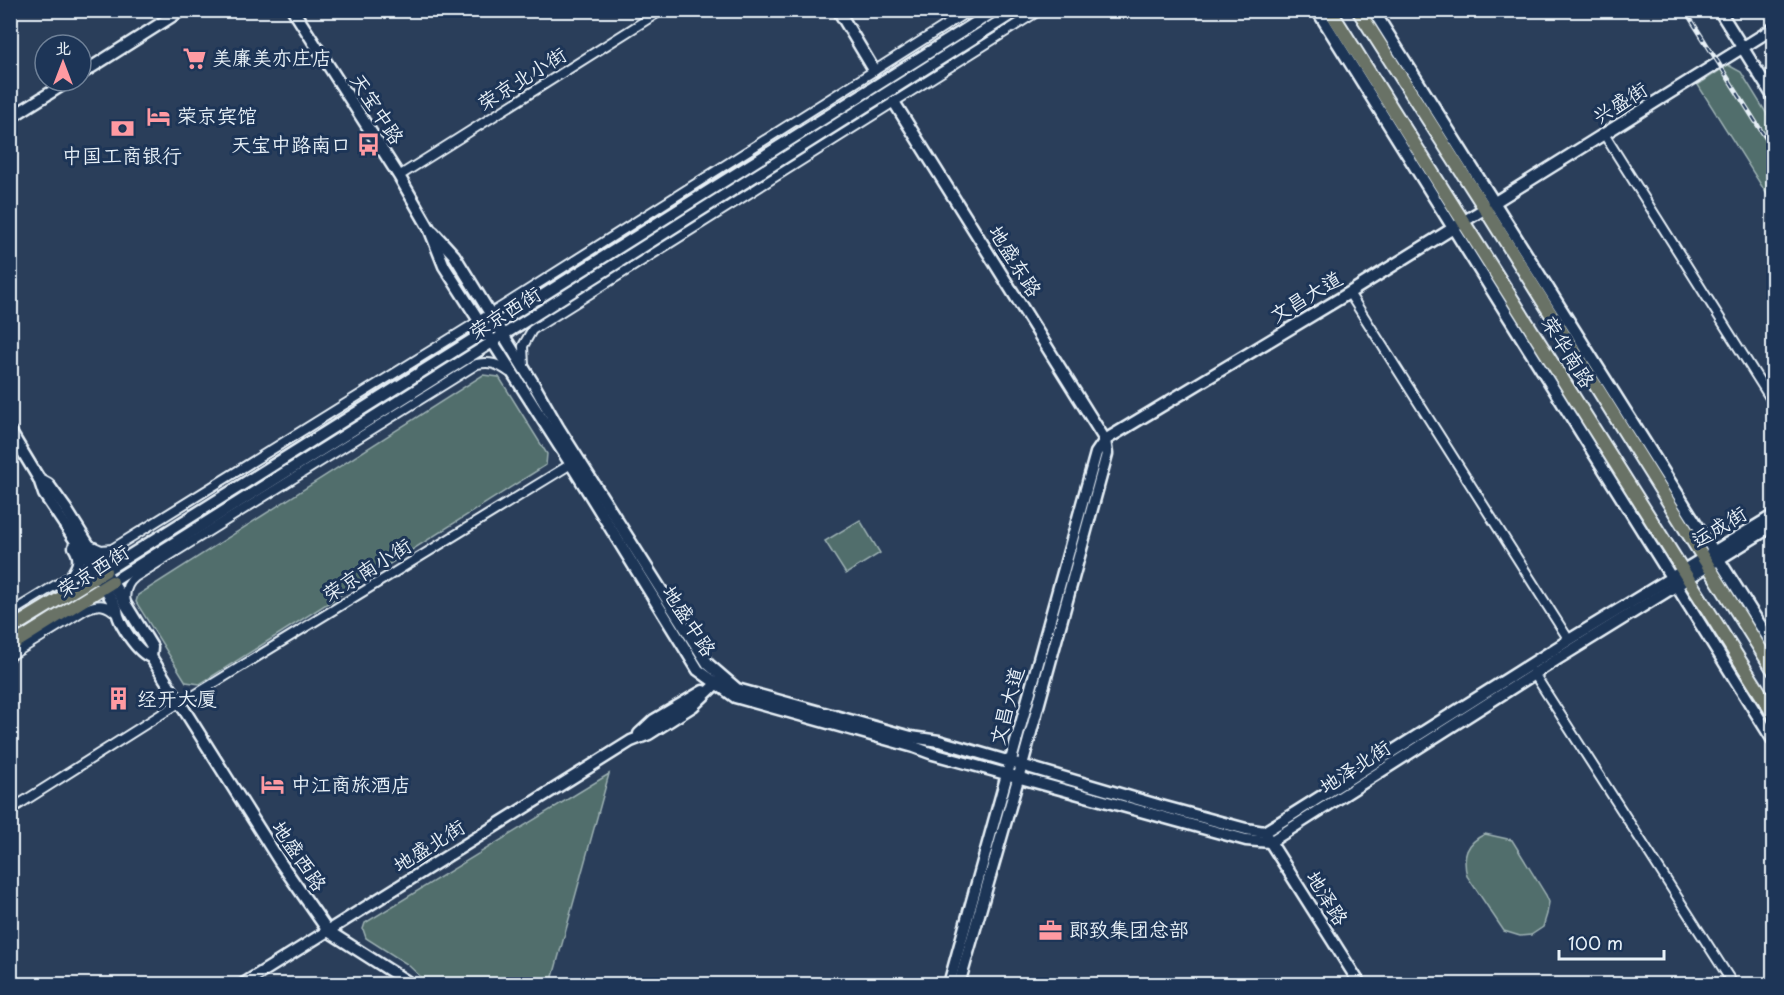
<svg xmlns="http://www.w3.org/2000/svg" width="1784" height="995" viewBox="0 0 1784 995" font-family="'Playpen Sans','LXGW WenKai TC',sans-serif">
<rect width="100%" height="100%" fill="#2a3e5a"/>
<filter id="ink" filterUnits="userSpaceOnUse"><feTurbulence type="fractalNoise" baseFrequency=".0167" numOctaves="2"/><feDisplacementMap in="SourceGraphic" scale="12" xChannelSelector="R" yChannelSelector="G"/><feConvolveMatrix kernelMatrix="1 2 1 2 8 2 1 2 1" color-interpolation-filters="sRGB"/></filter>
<g filter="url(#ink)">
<g fill="#516e6c" stroke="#9cb0b2" stroke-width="1.5">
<polygon points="1728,65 1741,72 1773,124 1773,204 1698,85"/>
<polygon points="483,375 499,377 547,454 546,465 200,684 186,682 136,602 138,595"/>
<polygon points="860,520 880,553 846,574 825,541"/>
<polygon points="609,774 551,984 433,984 421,977 407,964 366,938 363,929 365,923"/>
<path d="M1485 834 1512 840 1546 895 1549 902 1547 914 1543 927 1531 935 1520 936 1504 931 1467 876C1462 856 1466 843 1485 834Z"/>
</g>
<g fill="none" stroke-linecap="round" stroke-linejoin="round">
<defs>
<g id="street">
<polyline points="1604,134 1774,404"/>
<polyline points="399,176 662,10"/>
<polyline points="1349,293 1569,640"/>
<polyline points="524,366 523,346 532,330 1040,10"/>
<polyline points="90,545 101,550 112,549 506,304 970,10"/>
<path d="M126 603C124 593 126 584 135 577L477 364C490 361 498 364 509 372"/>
<polyline points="10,613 72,575"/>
<path d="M10 656 86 609C100 603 106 604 117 614"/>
<polyline points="1533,672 1733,984"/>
<polyline points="180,704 571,464"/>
<polyline points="10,810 179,703"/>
</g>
<g id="secondary">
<polyline points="293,10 399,176 429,228 444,266 574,469 698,670 735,697 914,747 933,754 1246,840 1270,842 1556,660 1774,525"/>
<polyline points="838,10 874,70"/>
<polyline points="1317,10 1774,742"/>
<polyline points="1373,10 1774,647"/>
<polyline points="1719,10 1774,98"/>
<polyline points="81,74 182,10"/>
<polyline points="894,102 1105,440 1107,454 1022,765 959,984"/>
<polyline points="10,118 69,81"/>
<polyline points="433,232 454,255 533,383 558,427 708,664 737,689 911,737 939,741 1161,806 1246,829 1264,832 1282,821 1569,640 1774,515"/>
<path d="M10 431 39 479 44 494 85 555 117 609C117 622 138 653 151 657L280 862 328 931 411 984"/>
<polyline points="39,479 48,484 66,509 120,595 152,647 151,657"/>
<polyline points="105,571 996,10"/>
<path d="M72 575C79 565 81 558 74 547"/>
<polyline points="112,582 1018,10"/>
<polyline points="639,734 654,720 703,691"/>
<polyline points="1267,837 1360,984"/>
<polyline points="243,984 631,741 649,734 693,706 720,680"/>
<polyline points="949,984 1096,453 1105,440 1349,293 1774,28"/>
</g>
<g id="primary">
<polyline points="1330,10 1774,715"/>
<polyline points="1358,10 1484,207 1774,671"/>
<polyline points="10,629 105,571"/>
<polyline points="10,646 112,582"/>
</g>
</defs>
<use href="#street" stroke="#e8f1f8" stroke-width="12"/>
<use href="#secondary" stroke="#e8f1f8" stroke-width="15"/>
<use href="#primary" stroke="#e8f1f8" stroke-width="16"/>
<use href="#street" stroke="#1d3557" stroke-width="8"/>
<use href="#secondary" stroke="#1d3557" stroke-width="10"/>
<use href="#primary" stroke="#697266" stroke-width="12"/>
<defs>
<polyline id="rail" points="1685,10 1774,151"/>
</defs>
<use href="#rail" stroke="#e8f1f8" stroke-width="4.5"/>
<use href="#rail" stroke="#1d3557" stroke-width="2" stroke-dasharray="7" stroke-linecap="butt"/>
</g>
</g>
<defs>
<symbol id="supermarket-bare" viewBox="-9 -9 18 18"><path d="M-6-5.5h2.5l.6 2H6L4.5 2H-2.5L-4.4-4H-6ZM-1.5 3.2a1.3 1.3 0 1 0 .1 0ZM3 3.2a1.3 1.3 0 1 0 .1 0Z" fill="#ff9aa2" stroke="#1d3557" stroke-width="2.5" paint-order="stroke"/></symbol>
<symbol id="hotel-bare" viewBox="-9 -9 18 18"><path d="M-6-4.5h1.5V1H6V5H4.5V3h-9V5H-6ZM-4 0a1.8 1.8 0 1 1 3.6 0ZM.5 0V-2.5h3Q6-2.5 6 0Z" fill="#ff9aa2" stroke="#1d3557" stroke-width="2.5" paint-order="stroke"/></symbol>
<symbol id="bank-bare" viewBox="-9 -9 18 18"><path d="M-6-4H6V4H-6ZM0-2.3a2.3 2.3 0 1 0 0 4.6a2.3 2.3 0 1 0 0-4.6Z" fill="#ff9aa2" stroke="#1d3557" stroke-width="2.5" paint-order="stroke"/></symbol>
<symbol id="bus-bare" viewBox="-9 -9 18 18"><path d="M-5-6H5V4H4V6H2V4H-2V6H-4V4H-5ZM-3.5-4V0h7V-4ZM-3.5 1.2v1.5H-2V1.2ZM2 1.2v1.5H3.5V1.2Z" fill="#ff9aa2" stroke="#1d3557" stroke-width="2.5" paint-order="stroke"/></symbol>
<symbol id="building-bare" viewBox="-9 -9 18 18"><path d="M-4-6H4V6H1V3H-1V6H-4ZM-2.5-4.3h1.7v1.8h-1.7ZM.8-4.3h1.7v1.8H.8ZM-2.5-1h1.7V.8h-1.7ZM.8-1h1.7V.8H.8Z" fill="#ff9aa2" stroke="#1d3557" stroke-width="2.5" paint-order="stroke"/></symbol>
<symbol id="office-bare" viewBox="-9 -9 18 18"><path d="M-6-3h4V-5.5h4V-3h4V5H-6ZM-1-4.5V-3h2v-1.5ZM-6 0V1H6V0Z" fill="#ff9aa2" stroke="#1d3557" stroke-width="2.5" paint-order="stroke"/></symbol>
</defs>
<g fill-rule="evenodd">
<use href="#supermarket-bare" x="178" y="42" width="33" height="33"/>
<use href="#hotel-bare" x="142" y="100" width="33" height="33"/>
<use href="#bank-bare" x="106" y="112" width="33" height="33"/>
<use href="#bus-bare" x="352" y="128" width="33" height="33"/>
<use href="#building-bare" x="102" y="682" width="33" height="33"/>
<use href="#hotel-bare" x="256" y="768" width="33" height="33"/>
<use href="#office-bare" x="1034" y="914" width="33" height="33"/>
</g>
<g text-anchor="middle" stroke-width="6" stroke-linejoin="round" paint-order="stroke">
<g font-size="20" fill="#e8f1f8" stroke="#1d3557" text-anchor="start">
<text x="212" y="65">美廉美亦庄店</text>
<text x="177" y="123">荣京宾馆</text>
<text x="351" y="152" text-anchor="end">天宝中路南口</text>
<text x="122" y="163" text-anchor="middle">中国工商银行</text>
<text x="137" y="706">经开大厦</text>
<text x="291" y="792">中江商旅酒店</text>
<text x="1069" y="937">郎致集团总部</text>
</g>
<g font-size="20" fill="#e8f1f8" stroke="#1d3557">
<text transform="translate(522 79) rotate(-32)" y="7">荣京北小街</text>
<text transform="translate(1620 103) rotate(-32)" y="7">兴盛街</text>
<text transform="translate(377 109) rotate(57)" y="7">天宝中路</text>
<text transform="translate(1015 261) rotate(58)" y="7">地盛东路</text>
<text transform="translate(1306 297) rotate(-31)" y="7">文昌大道</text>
<text transform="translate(505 313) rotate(-32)" y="7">荣京西街</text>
<text transform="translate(1568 352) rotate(58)" y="7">荣华南路</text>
<text transform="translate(1719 527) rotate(-31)" y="7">运成街</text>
<text transform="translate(367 570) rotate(-32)" y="7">荣京南小街</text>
<text transform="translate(93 571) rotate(-32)" y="7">荣京西街</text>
<text transform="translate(689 621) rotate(57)" y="7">地盛中路</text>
<text transform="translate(1007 706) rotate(-75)" y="7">文昌大道</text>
<text transform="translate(1355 767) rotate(-33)" y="7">地泽北街</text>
<text transform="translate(429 846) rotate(-32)" y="7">地盛北街</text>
<text transform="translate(299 856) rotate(56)" y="7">地盛西路</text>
<text transform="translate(1327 898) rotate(58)" y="7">地泽路</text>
</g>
</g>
<rect width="1784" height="995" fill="none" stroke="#1d3557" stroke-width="36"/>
<rect x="18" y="18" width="1748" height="959" fill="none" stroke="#e8f1f8" stroke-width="2" filter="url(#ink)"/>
<g transform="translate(63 63)"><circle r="28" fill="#1d3557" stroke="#6e8097" stroke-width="1.5"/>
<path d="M0-4.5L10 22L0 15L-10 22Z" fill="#ff9aa2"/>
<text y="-9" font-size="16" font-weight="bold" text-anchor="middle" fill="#e8f1f8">北</text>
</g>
<path d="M1559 950v9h105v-9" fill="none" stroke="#e8f1f8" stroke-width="3"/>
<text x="1568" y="950" font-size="18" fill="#e8f1f8" stroke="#1d3557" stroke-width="4.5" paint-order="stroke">100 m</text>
</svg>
